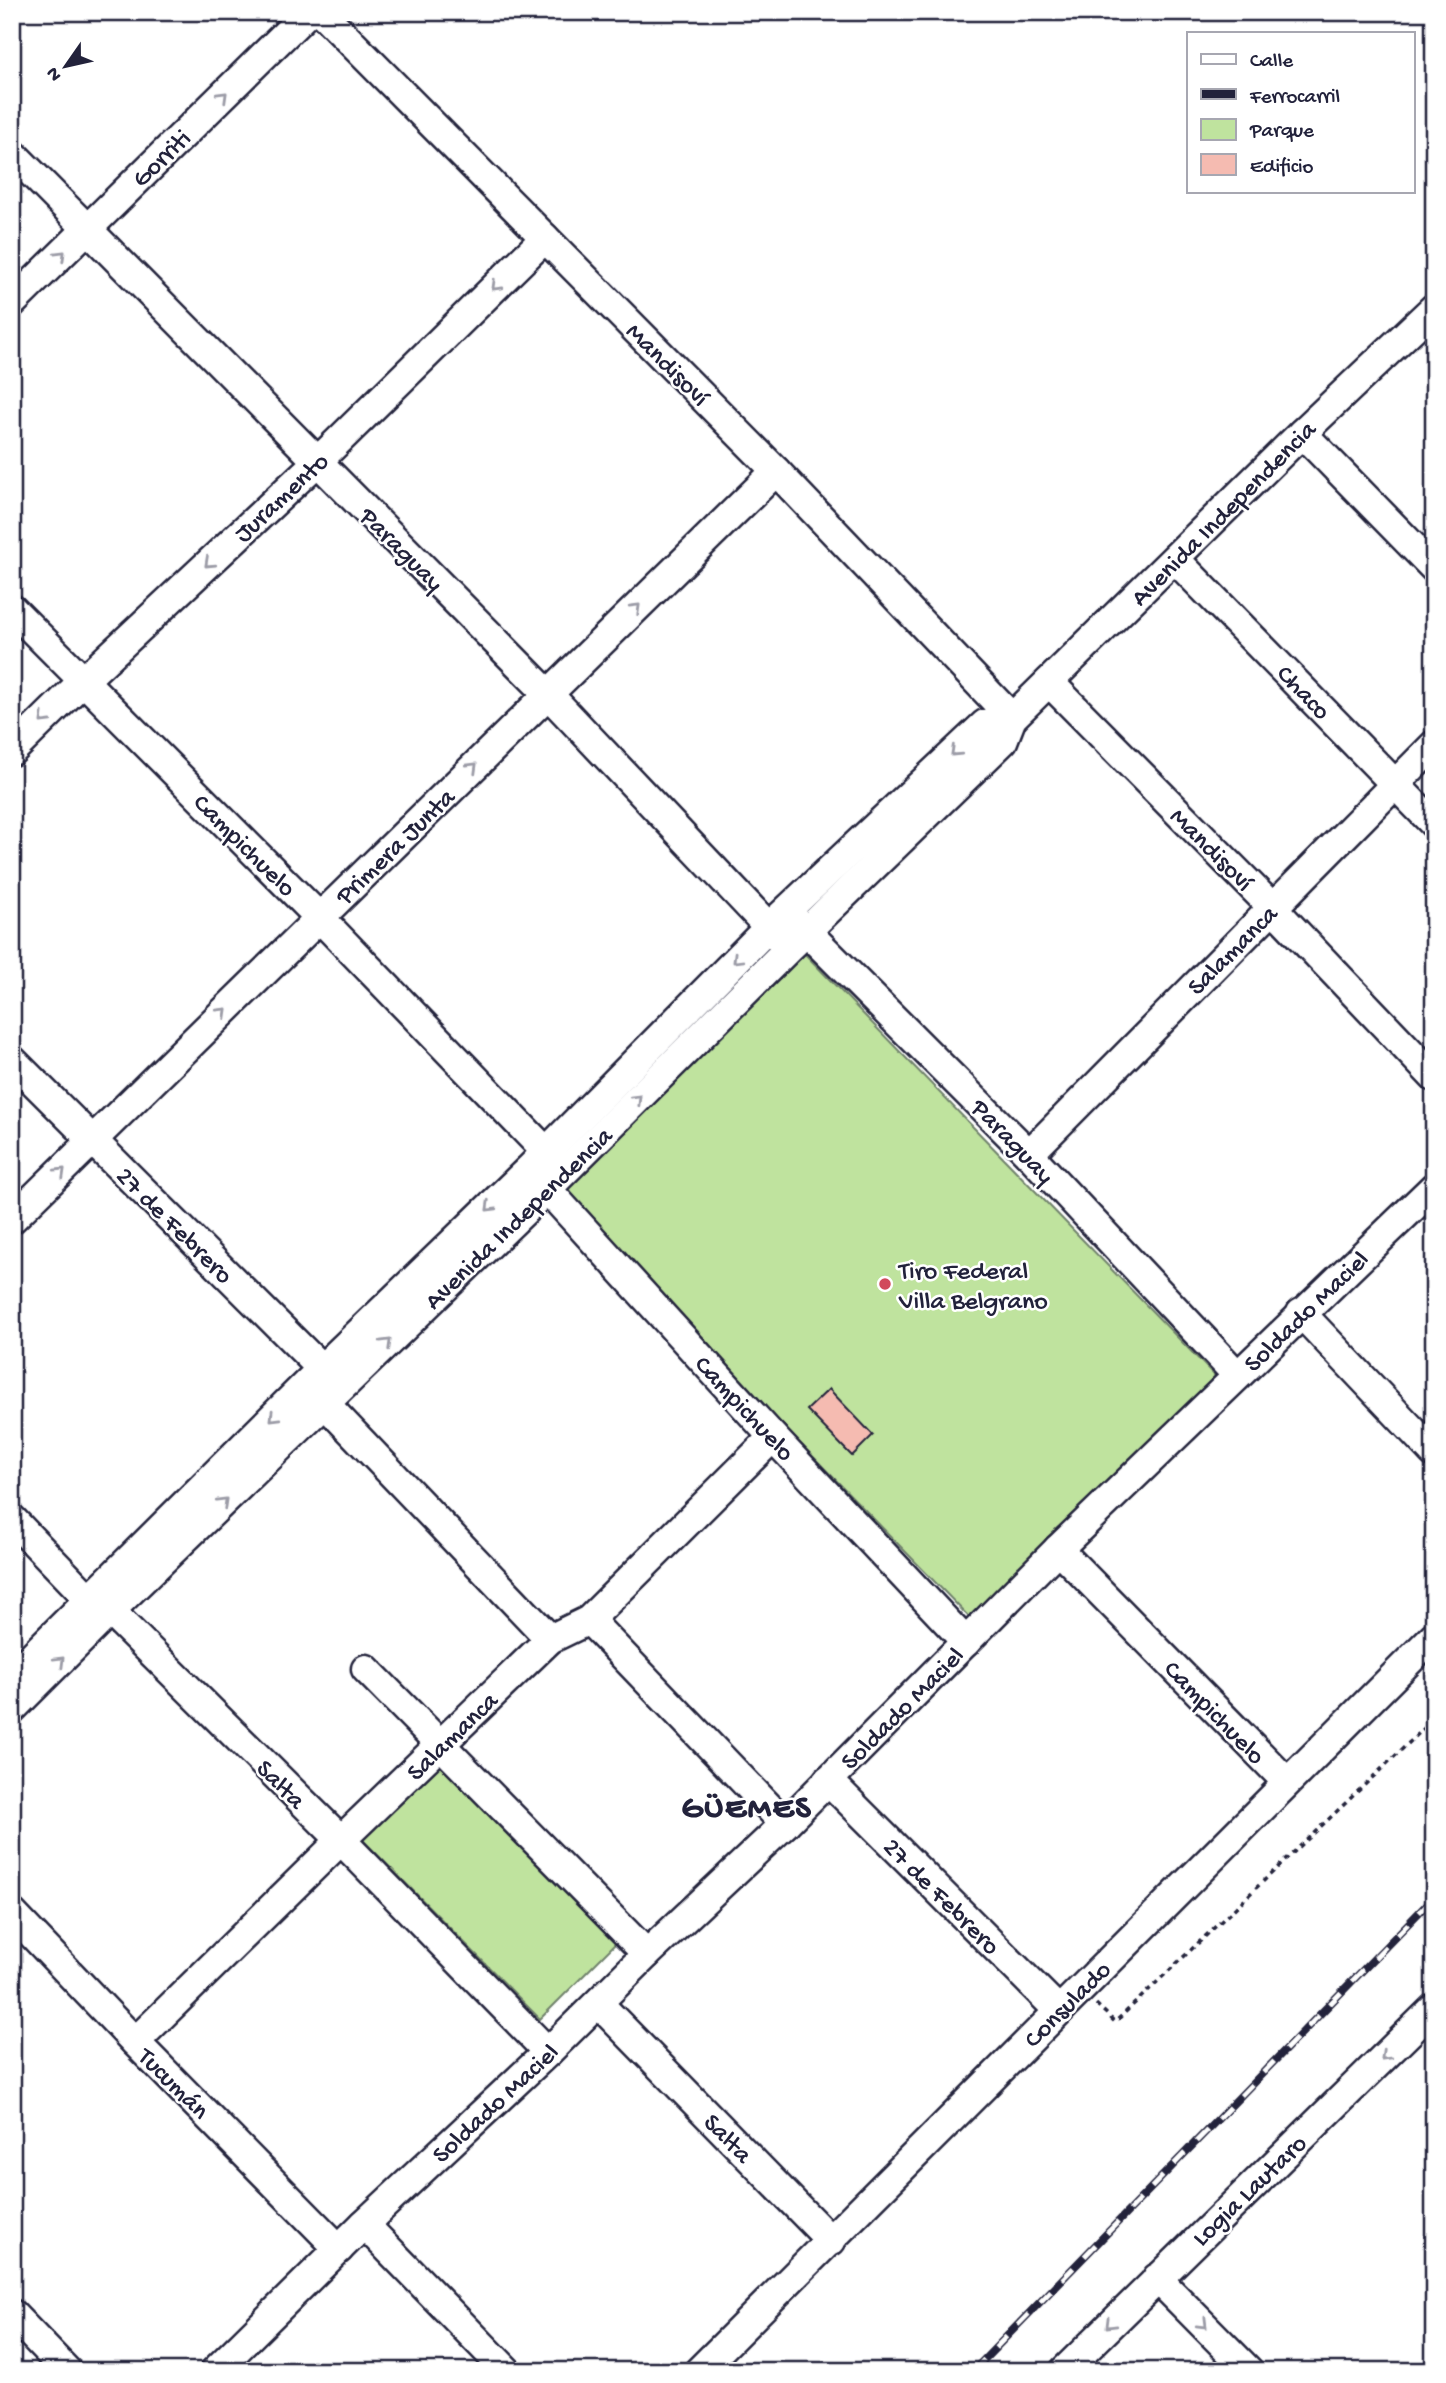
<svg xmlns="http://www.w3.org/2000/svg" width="1446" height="2383" viewBox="0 0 1446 2383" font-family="'Gochi Hand',sans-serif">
<rect width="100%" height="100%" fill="#fff"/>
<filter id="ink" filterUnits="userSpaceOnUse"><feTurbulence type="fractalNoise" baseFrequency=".0143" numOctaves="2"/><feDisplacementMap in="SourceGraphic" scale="14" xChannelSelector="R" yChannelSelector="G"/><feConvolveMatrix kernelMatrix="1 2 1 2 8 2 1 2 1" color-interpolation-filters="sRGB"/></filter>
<g filter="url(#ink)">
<g fill="#bfe39e" stroke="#70826c" stroke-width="2">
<polygon points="802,951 1216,1377 969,1617 555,1191"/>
<polygon points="438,1758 619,1940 540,2019 359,1836"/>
</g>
<polygon fill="#f5bbb1" stroke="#22223b" stroke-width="2" points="829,1389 873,1435 852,1456 807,1410"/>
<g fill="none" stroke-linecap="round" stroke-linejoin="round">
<defs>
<g id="minor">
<polyline points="321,12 776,471 1012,718"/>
<polyline points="12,153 548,694 781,940"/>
<polyline points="12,303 308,12"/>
<polyline points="1302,433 1434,568"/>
<polyline points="1175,559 1434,824"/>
<polyline points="12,609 320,918 557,1163"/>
<polyline points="1049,682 1272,907 1434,1077"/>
<polyline points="12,751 83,681 317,462 545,238"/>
<polyline points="793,918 1029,1154 1237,1375"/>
<polyline points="12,1060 335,1382"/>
<polyline points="1029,1154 1434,745"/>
<polyline points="535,1176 773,1437 966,1642"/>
<polyline points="12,1219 776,471"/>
<polyline points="1301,1313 1434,1453"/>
<polyline points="313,1391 550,1639"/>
<polyline points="12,1519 90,1600 110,1611 341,1840 548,2052"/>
<polyline points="1058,1549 1287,1782"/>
<polyline points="589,1620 785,1824"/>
<polyline points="366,1669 647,1954"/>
<polyline points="12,1676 306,1384 529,1169 769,927 985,724 1012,718"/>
<polyline points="12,1709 110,1611 547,1189 789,948 1003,741 1012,718 1302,433 1434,308"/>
<polyline points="828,1780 1058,2010"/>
<polyline points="12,1913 135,2042 339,2249"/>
<polyline points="599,2004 831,2241"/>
<polyline points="135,2042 341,1840 550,1639 589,1620 773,1437"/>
<polyline points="364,2224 507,2371"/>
<polyline points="1157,2278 1249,2371"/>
<polyline points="12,2314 67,2371"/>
<polyline points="215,2371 364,2224 548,2052 647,1954 785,1824 1058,1549 1434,1187"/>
<polyline points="699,2371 1434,1636"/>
<polyline points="1064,2371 1434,2008"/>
</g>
</defs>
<use href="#minor" stroke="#22223b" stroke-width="33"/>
<polyline stroke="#22223b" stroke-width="3.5" stroke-dasharray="5 5" stroke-linecap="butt" points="1096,2004 1115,2022 1434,1719"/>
<use href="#minor" stroke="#fff" stroke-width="28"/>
<defs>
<polyline id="rail" points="973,2371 1434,1897"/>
</defs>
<use href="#rail" stroke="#22223b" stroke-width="8"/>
<use href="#rail" stroke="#fff" stroke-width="5" stroke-dasharray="16" stroke-linecap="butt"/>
</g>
<defs><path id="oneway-chevron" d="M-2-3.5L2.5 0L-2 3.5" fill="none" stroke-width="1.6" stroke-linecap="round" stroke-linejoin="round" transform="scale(1.75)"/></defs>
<g stroke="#9c9ca7">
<use href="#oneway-chevron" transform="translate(223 96) rotate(-44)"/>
<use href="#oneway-chevron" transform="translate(61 255) rotate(-44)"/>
<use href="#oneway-chevron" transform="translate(496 286) rotate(136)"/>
<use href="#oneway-chevron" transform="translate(209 563) rotate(137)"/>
<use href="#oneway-chevron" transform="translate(636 608) rotate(-44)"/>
<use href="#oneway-chevron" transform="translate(44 719) rotate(135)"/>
<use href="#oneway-chevron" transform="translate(955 752) rotate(137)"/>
<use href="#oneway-chevron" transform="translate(473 767) rotate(-44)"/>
<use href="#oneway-chevron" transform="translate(737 959) rotate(135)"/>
<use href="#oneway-chevron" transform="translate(223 1012) rotate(-44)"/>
<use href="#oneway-chevron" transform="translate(637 1099) rotate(-45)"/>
<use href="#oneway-chevron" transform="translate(61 1172) rotate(-44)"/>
<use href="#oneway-chevron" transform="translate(490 1207) rotate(136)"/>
<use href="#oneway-chevron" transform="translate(387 1343) rotate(-44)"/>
<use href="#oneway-chevron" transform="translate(274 1417) rotate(135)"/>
<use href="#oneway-chevron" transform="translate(223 1502) rotate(-44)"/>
<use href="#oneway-chevron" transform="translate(60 1661) rotate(-45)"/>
<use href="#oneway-chevron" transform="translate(1385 2056) rotate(136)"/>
<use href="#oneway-chevron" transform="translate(1110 2324) rotate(135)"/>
<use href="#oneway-chevron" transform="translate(1203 2324) rotate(45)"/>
</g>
</g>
<circle fill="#d1495b" stroke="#fff" stroke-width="2.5" cx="885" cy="1284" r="7"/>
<g text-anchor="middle" stroke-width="5" stroke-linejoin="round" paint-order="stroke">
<g font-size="26" fill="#22223b" stroke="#fff">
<text transform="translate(160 157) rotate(-44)" y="9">Gorriti</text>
<text transform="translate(669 363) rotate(45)" y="9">Mandisoví</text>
<text transform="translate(280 496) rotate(-43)" y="9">Juramento</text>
<text transform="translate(1222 512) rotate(-45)" y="9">Avenida Independencia</text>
<text transform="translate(403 548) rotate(45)" y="9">Paraguay</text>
<text transform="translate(1305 691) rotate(46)" y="9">Chaco</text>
<text transform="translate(246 844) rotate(45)" y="9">Campichuelo</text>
<text transform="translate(394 845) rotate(-44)" y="9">Primera Junta</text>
<text transform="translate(1213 848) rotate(45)" y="9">Mandisoví</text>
<text transform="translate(1231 949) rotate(-45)" y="9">Salamanca</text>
<text transform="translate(1014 1140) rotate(46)" y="9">Paraguay</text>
<text transform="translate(517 1217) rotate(-44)" y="9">Avenida Independencia</text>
<text transform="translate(176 1224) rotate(45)" y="9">27 de Febrero</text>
<text transform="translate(1305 1310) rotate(-44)" y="9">Soldado Maciel</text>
<text transform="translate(746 1407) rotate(47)" y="9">Campichuelo</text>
<text transform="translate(901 1707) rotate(-45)" y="9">Soldado Maciel</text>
<text transform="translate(1216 1711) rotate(46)" y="9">Campichuelo</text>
<text transform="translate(451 1735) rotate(-44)" y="9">Salamanca</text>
<text transform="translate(282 1783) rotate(45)" y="9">Salta</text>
<text transform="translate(943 1895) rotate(45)" y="9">27 de Febrero</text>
<text transform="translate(1066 2003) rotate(-45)" y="9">Consulado</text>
<text transform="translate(175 2082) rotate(45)" y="9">Tucumán</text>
<text transform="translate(494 2102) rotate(-43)" y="9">Soldado Maciel</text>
<text transform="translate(729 2137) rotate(46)" y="9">Salta</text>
<text transform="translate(1248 2189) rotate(-44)" y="9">Logia Lautaro</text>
</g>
<g font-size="26" fill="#22223b" stroke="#fff" text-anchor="start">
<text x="899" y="1278">Tiro Federal<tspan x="899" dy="30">Villa Belgrano</tspan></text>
</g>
<g font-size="33" font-weight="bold" letter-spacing="2" fill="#22223b" stroke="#fff">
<text x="747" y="1816">GÜEMES</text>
</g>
</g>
<rect width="1446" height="2383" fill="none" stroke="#fff" stroke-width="42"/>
<rect x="21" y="21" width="1404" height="2341" fill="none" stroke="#22223b" stroke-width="2.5" filter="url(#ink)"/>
<rect x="1187" y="32" width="228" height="161" fill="#ffffff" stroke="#a7a7b1" stroke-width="2"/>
<rect x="1201" y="54" width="35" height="10" fill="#ffffff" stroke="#a7a7b1" stroke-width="2"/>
<text x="1250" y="66" font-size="21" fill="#22223b">Calle</text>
<rect x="1201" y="89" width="35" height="10" fill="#22223b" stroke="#a7a7b1" stroke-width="2"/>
<text x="1250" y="102" font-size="21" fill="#22223b">Ferrocarril</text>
<rect x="1201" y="119" width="35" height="21" fill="#bfe39e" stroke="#a7a7b1" stroke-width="2"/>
<text x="1250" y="136" font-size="21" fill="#22223b">Parque</text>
<rect x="1201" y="154" width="35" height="21" fill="#f5bbb1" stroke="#a7a7b1" stroke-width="2"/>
<text x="1250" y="172" font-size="21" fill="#22223b">Edificio</text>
<g transform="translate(66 66) rotate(236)" stroke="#ffffff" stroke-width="5" paint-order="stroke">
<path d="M0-5L12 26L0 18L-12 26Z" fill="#22223b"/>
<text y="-10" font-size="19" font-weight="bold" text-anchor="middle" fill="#22223b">N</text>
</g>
</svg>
